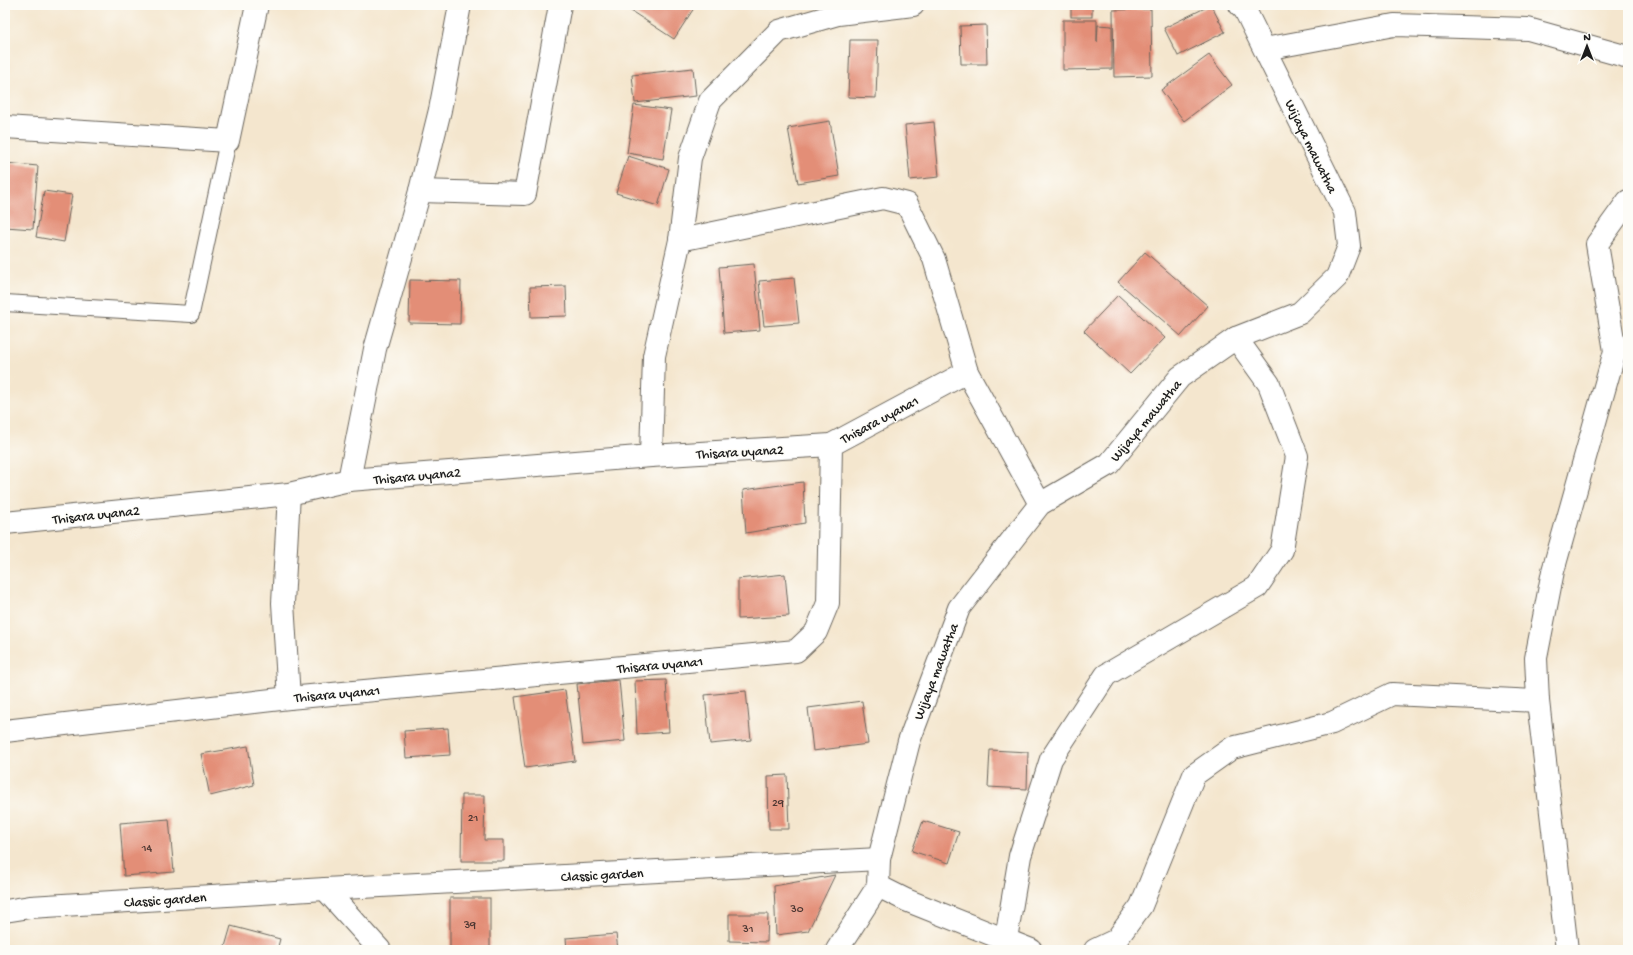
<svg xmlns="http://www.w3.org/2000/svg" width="1633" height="955" viewBox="0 0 1633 955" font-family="'Gochi Hand',sans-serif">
<rect width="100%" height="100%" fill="#fdfcf7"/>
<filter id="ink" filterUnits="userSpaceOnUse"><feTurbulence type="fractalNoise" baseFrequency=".025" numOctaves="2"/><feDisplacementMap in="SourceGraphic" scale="8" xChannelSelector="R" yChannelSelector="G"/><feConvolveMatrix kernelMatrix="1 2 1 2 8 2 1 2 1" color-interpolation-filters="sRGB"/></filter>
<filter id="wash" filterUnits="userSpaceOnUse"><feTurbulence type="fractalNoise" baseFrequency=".012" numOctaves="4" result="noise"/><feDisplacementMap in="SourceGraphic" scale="16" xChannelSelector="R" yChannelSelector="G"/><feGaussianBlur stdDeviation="0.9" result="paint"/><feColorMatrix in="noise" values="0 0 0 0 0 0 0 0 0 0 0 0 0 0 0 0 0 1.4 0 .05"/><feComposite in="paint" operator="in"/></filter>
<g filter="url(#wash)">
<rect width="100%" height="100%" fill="#f4e6ce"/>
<g id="blocks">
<g fill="#e38e77">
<polygon points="631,5 696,5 674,39 628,9"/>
<rect x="1071" y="5" width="21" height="12"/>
<polygon points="1211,5 1225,32 1178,56 1164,28"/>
<polygon points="1151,9 1152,76 1114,77 1113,10"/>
<polygon points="1063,20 1097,20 1097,42 1098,25 1112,26 1112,69 1063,70"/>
<polygon points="986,25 987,64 961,64 960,26"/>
<polygon points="850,40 878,40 876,98 848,97"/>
<polygon points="1209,55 1232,85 1184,121 1161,90"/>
<polygon points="693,68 696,96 635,103 632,75"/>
<polygon points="634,105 671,110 663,159 627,153"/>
<polygon points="830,121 839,176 798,183 788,128"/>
<polygon points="934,122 939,177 910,180 905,125"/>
<polygon points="628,156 669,169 658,206 616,193"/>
<polygon points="5,163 38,166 33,229 5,227"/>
<polygon points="44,191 72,195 64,242 36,237"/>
<polygon points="1145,252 1208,306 1181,336 1118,282"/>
<polygon points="754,264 760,330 724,333 719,267"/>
<polygon points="794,278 799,323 764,326 759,281"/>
<polygon points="410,280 461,281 460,324 409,323"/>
<polygon points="566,286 567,316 531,317 530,287"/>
<polygon points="1118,295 1165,338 1130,374 1084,331"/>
<polygon points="803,482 805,523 746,533 743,490"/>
<polygon points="785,574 789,616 738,619 738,579"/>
<polygon points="619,680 625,741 583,745 577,684"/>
<polygon points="666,680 669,732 637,734 635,681"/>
<polygon points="565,690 575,761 525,768 515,697"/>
<polygon points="746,691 751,740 710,744 705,695"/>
<polygon points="862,701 868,744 813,751 808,708"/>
<polygon points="448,728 450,755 406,758 404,731"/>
<polygon points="248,746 254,785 210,796 201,754"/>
<polygon points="990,750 1028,752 1027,789 988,787"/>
<polygon points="787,775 789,829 769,829 768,776"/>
<polygon points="462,795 485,795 484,840 504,840 504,861 461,861"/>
<polygon points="169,819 174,872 124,876 120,823"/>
<polygon points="923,821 959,832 949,863 912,851"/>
<polygon points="835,875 808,931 776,935 774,886"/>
<rect x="450" y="898" width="40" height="52"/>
<polygon points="729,914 768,914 767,942 729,941"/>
<polygon points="231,926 280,939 277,950 224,950"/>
<polygon points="616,934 618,950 567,950 566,938"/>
</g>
</g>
</g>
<g filter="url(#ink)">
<use href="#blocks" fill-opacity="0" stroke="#68635a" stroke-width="1"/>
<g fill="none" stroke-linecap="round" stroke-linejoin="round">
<defs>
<polyline id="service" points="5,303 191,314 228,141"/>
<g id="minor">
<polyline points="1265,49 1394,25 1528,29 1628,57"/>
<polyline points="5,127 228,141 257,5"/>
<polyline points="420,191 525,194 560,5"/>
<polyline points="680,240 883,198 907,204 934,259 967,372"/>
<polyline points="651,456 654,356 680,240 690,158 710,101 779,31 838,14 913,5"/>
<polyline points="349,480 375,349 420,191 440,110 460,5"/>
<polyline points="289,494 283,603 289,698"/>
<polyline points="5,523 289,494 349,480 651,456 831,445"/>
<polyline points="5,731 289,698 796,651 816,632 828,603 831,445 967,372 1040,504"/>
<polyline points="878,886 906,900 1031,950"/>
<polyline points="325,889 380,950"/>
<polyline points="5,911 30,907 325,889 879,859"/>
<polyline points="1006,939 1020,856 1051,759 1106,675 1257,587 1282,550 1297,456 1269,384 1236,338"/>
<polyline points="837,950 878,886 879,859 909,741 959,608 1040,504 1109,464 1180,377 1236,338 1300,313 1337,277 1349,246 1345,212 1245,10 1240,5"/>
<polyline points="1095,950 1116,940 1141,906 1194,775 1232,748 1332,723 1392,694 1538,701"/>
<polyline points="1567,950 1538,701 1536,658 1553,571 1615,351 1597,244 1628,201"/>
</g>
</defs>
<use href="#service" stroke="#68635a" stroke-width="18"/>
<use href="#minor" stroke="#68635a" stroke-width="24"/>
<use href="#service" stroke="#fff" stroke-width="16"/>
<use href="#minor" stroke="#fff" stroke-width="22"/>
</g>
</g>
<g text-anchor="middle" stroke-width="3" stroke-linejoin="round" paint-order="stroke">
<g font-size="12" fill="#4e3833">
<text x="778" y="806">29</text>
<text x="473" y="821">21</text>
<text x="147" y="851">14</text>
<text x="797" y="912">30</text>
<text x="470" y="928">39</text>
<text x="748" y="932">31</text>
</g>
<g font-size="14" fill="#1c1c1c" stroke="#fdfcf7">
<text transform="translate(1312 146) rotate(64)" y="5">Wijaya mawatha</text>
<text transform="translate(879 419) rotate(-28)" y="5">Thisara uyana1</text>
<text transform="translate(1145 420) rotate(-50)" y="5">Wijaya mawatha</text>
<text transform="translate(740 451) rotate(-3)" y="5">Thisara uyana2</text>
<text transform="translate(417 475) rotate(-5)" y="5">Thisara uyana2</text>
<text transform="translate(96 514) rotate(-6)" y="5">Thisara uyana2</text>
<text transform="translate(660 664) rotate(-5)" y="5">Thisara uyana1</text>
<text transform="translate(935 671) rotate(-69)" y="5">Wijaya mawatha</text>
<text transform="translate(337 693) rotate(-5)" y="5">Thisara uyana1</text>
<text transform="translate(602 874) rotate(-3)" y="5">Classic garden</text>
<text transform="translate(165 899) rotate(-4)" y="5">Classic garden</text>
</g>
</g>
<rect width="1633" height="955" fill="none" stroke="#fdfcf7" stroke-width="20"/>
<g transform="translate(1587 46)" stroke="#fdfcf7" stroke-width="3" paint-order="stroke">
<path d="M0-3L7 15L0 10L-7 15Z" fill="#1c1c1c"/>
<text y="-6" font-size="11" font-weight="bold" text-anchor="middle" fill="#1c1c1c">N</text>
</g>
</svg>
